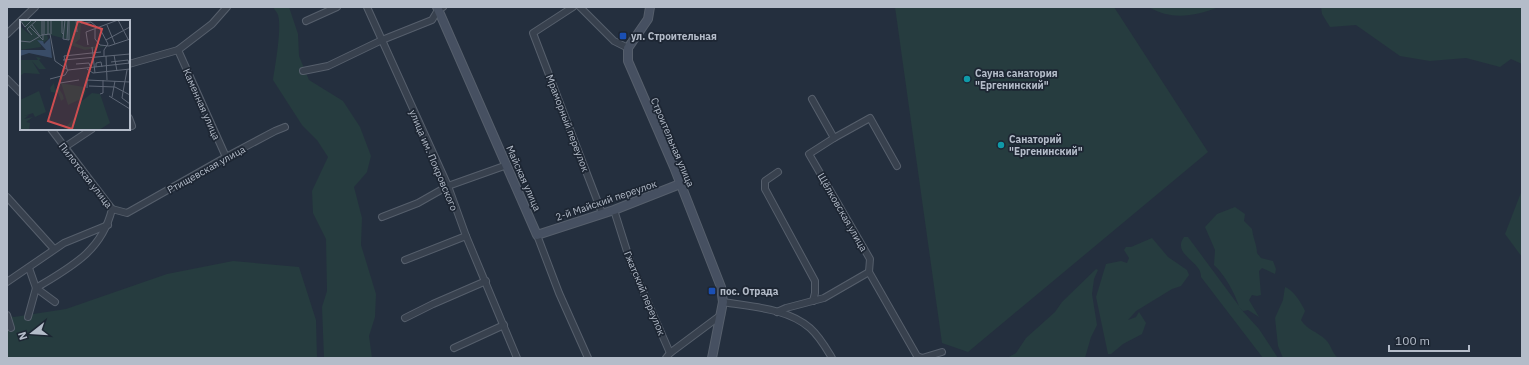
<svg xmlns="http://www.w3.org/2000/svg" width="1529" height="365" viewBox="0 0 1529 365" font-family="'IBM Plex Sans',sans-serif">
<rect width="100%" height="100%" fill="#242f3e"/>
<g fill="#263c3f">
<path d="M273 7H289L298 34 299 56 309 80 343 101 360 127 371 156 367 172 354 187 362 218 361 245 376 294 375 317 369 336 372 358H324L322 307 327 291 326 239 313 213 312 191 328 157 317 140 302 125 273 80C275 66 282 28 278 15 277 12 274 9 273 7Z"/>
<polygon points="895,7 1114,7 1208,152 968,352 942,343"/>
<path d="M1149 7H1219C1195 16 1172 21 1149 7Z"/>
<polygon points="1321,7 1522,7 1522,64 1511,59 1500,67 1466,58 1430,61 1400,56 1356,25 1330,27 1322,14"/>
<polygon points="1521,167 1522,167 1522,257 1505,234 1522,190"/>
<path d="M1235 207 1245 214 1244 221 1252 229C1253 238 1257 245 1257 253L1261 258 1273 261 1276 269 1275 274 1262 268 1259 271 1261 295 1257 296 1252 295 1249 300 1259 317 1248 310 1243 311 1239 307 1259 329 1278 358H1263L1201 277C1201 274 1200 270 1198 268 1191 258 1174 251 1184 237H1188L1239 306C1234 292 1225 275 1214 265L1215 250 1205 227 1217 214Z"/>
<polygon points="1152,238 1168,257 1187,270 1189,275 1181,286 1172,289 1136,311 1128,320 1136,317 1139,312 1146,323 1142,334 1123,344 1111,354 1108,354 1096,297 1106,264 1121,261 1127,263 1129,258 1124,250 1126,247 1131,247"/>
<polygon points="233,261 299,267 316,320 317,358 7,358 7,315 14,317 66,309 167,274"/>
<polygon points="1096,269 1098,270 1094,279 1092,294 1097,325 1091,337 1085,358 1007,358 1016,353 1026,338 1055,312 1062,302"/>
<path d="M1285 287C1293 290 1301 302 1305 311L1301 320C1308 331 1317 331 1326 340 1331 345 1332 353 1338 358H1283L1278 346 1275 318 1283 300Z"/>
</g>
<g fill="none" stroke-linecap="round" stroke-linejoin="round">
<defs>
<g id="street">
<polyline points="367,7 448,186 466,236 517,358"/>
<polyline points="573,7 533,33 602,213"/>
<polyline points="580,7 614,41 628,48"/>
<polyline points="306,21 337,7"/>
<polyline points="7,34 35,7"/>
<polyline points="178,50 226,157"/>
<polyline points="129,64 178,50 212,24 227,7"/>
<polyline points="303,71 328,66 382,40 432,20 438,10 443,7"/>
<polyline points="7,79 21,93"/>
<polyline points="812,99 834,138 809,154 870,259 869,272 917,356 922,358 942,352"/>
<polyline points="129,118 132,126"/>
<polyline points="51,129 112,209 127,213 226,157 275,131 285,127"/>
<polyline points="834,138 870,118 897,166"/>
<polyline points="65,147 92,129"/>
<polyline points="778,172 765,181 765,189 815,281 815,293 813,301"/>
<polyline points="7,197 54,249"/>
<polyline points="614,210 631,264 670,353"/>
<polyline points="382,217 418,203 448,186 507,165"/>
<polyline points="537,235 559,293 588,358"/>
<polyline points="405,260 466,236"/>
<polyline points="7,282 64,243 108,225"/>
<path d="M55 302 36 288C71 267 102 251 112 209"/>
<path d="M723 302C752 307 787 308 810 328 820 337 826 348 832 358"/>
<polyline points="777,312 786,308 824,298 869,272"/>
<polyline points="7,315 11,328"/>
<polyline points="28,317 36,288 29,268"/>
<polyline points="405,318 433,304 486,281"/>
<polyline points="454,348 504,325"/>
<polyline points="666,358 670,353 721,315"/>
</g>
<g id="secondary">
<polyline points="437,7 537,235 614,210 680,184"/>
<polyline points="650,7 648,19 628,48 628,61 674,167 721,287 723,302 712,358"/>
</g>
</defs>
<use href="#street" stroke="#565f6c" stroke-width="8"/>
<use href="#secondary" stroke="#565f6c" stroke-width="10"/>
<use href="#street" stroke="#38414e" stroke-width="6"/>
<use href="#secondary" stroke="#465061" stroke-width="8"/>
</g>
<g fill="#1a4fb4" stroke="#1d2633" stroke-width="1.5">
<rect x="619" y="32" width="8" height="8" rx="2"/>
<rect x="708" y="287" width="8" height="8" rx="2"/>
</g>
<g fill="#0f9aa8" stroke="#1d2633" stroke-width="1.5">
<circle cx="967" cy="79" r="4"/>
<circle cx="1001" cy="145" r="4"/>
</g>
<g text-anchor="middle" stroke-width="3.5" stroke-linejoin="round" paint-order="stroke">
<g font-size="10" font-weight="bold" fill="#b4bcc9" stroke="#1d2633" text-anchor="start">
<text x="631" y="40">ул. Строительная</text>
<text x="975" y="77">Сауна санатория<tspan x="975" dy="12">"Ергенинский"</tspan></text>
<text x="1009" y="143">Санаторий<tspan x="1009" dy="12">"Ергенинский"</tspan></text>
<text x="720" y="295">пос. Отрада</text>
</g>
<g font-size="10" fill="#b4bcc9" stroke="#1d2633">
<text transform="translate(202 104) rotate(66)" y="4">Каменная улица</text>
<text transform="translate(568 123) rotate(69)" y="4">Мраморный переулок</text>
<text transform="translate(673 142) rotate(67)" y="4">Строительная улица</text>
<text transform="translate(434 160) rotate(67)" y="4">улица им. Покровского</text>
<text transform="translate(206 169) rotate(-29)" y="4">Ртищевская улица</text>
<text transform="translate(86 175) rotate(52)" y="4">Пилотская улица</text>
<text transform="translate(524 178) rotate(66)" y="4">Майская улица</text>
<text transform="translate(606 200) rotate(-19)" y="4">2-й Майский переулок</text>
<text transform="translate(843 212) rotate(60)" y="4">Щёлковская улица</text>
<text transform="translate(645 293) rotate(67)" y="4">Гжатский переулок</text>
</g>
</g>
<g transform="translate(20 20)">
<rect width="110" height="110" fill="#242f3e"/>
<path d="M0 0H70L61 3 60 19 55 23 65 27 86 26 65 30 50 25V20L27 14 28 19 23 23 20 21 21 27 0 30V6L10 15ZM16 37 21 38 19 40 26 49H19L12 41 20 54 4 53 0 56V40H18ZM34 63 35 70 38 67 43 75 44 79 41 81 38 73 31 72 30 68ZM41 63 64 67 66 71 63 78 48 85ZM19 71 26 92 15 97 13 93 4 96 9 95 4 99 13 97 6 102 10 103 9 110H0V80ZM72 73 80 74 90 103 79 110H43L57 95 58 84Z" fill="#263c3f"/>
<path d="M30 18 32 38 9 33 0 36V30H26L17 20 23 21 24 24Z" fill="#394c67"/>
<path fill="none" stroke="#5e6776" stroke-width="1" d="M0 0 5 7 12 0M22 0V15M28 0V14M42 0V13L44 15M45 0 43 19 49 20V1M56 0 57 12M59 0 61 3 71 2 77 7M98 0 108 19M12 5 20 16M87 5 95 24M10 7 23 20V14M79 7 88 24 84 30V36M75 9V19L80 25 89 26 110 19M24 14V0M31 14V0M12 15 7 9 17 0M47 19 48 1M86 20 110 7M0 21 10 22 22 15 30 14 35 41 48 50 110 43M68 25 66 12 98 0M72 27 75 53M94 35 97 51M86 36 87 60M43 40 110 34M91 42 108 40 109 44M56 44 69 43 70 46M76 47V43L81 42 82 47M47 49 44 36 81 32M67 49 73 53 110 49M30 59 45 55 48 50M40 63 59 60M69 66 95 67 110 75M67 68V60L110 62M103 72 107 50M103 72 102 78 110 84M80 74 83 73V60M89 76 110 89M92 77 95 61"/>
<path fill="#ce4d50" fill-opacity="0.15" stroke="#ce4d50" stroke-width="2" d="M58 1 82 9 52 109 28 101Z"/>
<rect width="110" height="110" fill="none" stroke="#b4bcc9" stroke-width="2"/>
</g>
<rect width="1529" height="365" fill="none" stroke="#b4bcc9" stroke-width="16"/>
<g transform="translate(32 333) rotate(253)" stroke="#1d2633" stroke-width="3" paint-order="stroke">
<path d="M0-3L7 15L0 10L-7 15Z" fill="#b4bcc9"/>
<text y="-6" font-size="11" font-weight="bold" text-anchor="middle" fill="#b4bcc9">N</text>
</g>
<path d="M1389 345v6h80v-6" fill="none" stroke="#b4bcc9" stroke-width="2"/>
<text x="1395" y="345" font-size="12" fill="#b4bcc9" stroke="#1d2633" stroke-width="3" paint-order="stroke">100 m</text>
</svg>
